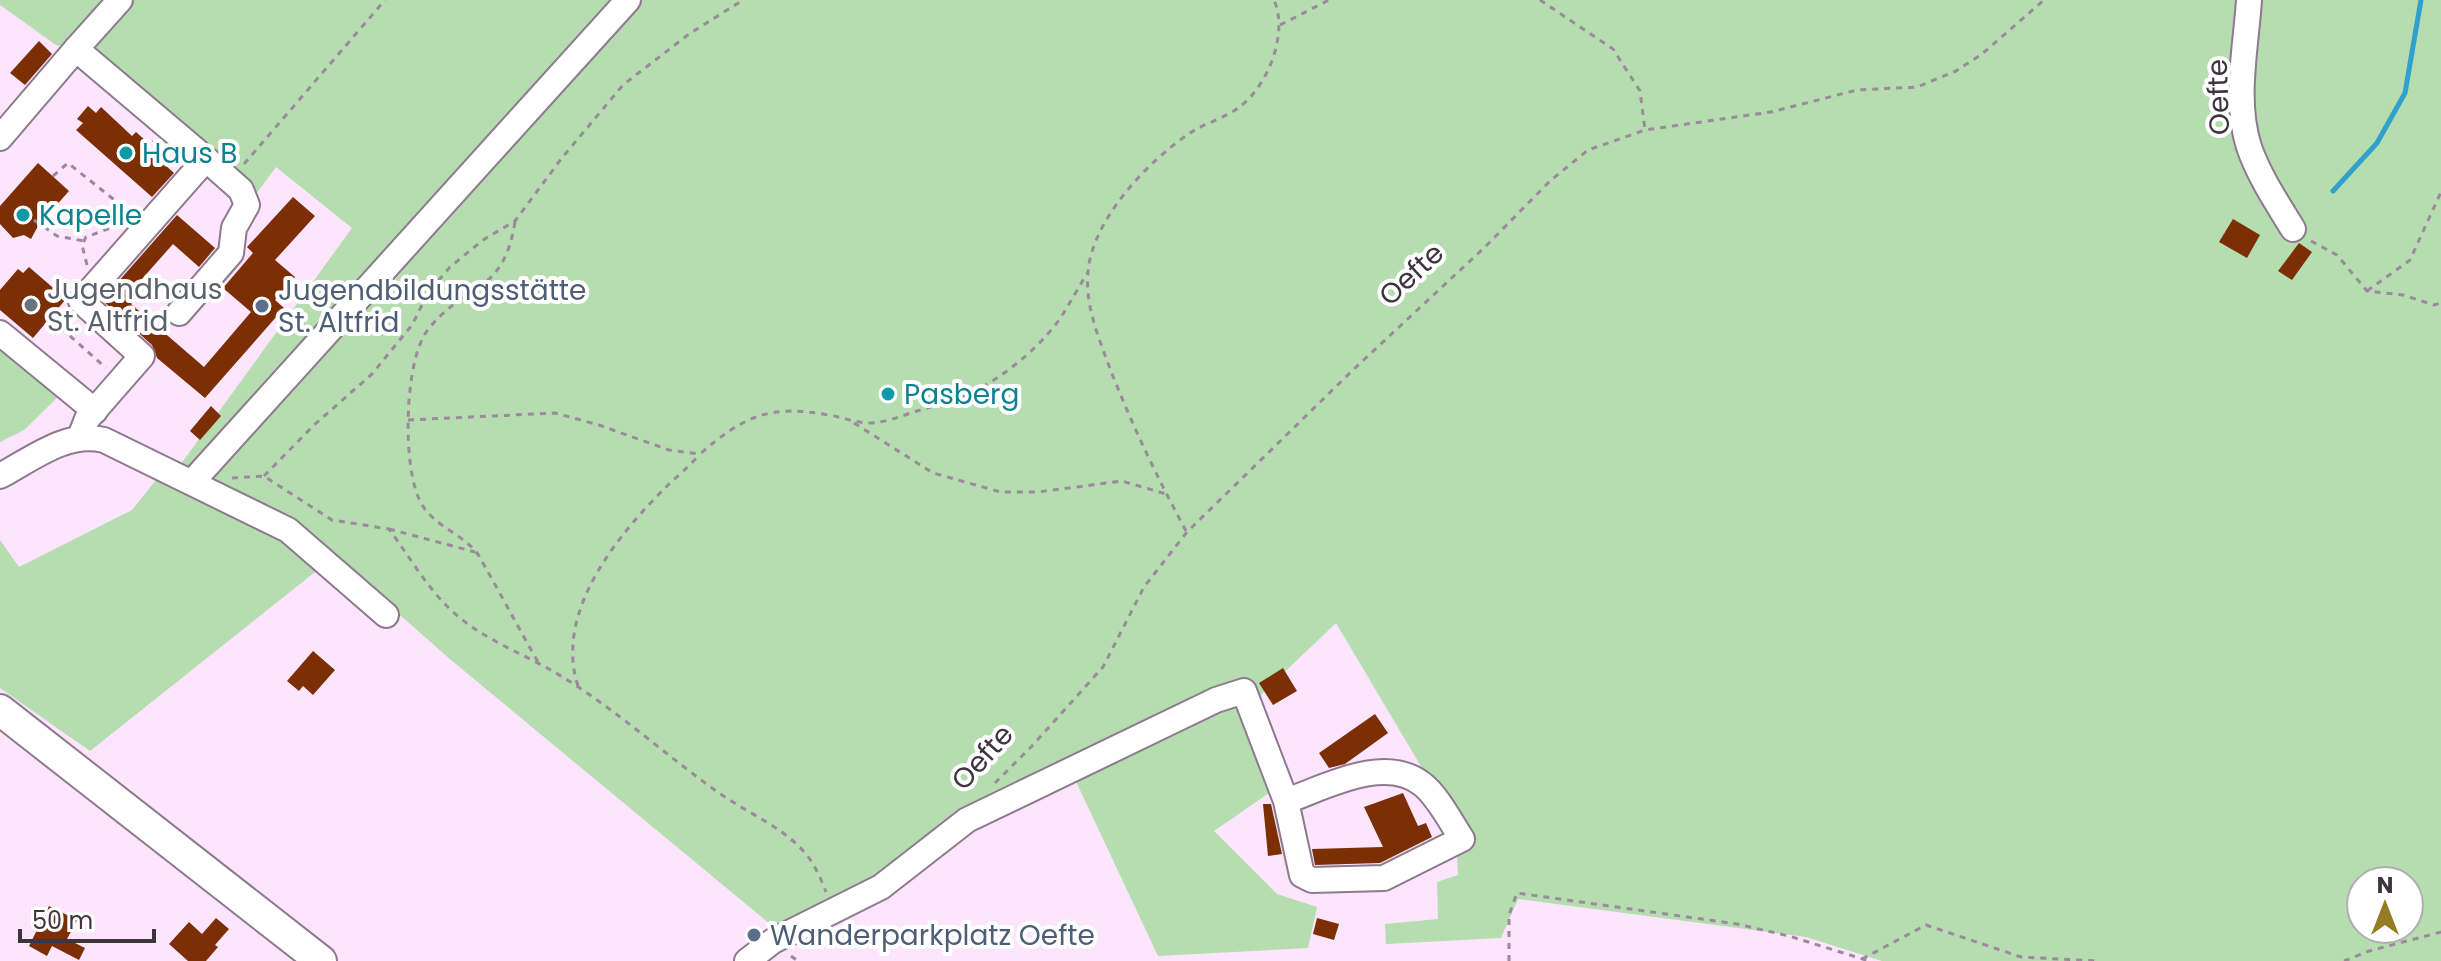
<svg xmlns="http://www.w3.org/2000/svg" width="2441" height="961" viewBox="0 0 2441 961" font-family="Poppins,sans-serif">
<rect width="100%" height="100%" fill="#fce5fd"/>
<g fill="#b5ddaf" fill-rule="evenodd">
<path d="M0 0H2441V961H1882L1806 937 1518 899 1501 938 1386 944 1385 924 1438 919 1437 882 1458 875 1457 856 1470 849 1336 623 1246 709 1272 791 1214 831 1277 894 1317 907 1308 948 1158 956 1072 773 776 929 451 660 334 557 90 751 0 688V540L19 567 132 510 160 475 178 468 352 228 276 167 256 194 96 51 56 45 0 5ZM2361 881H2409V929H2361Z"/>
<polygon points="0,344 62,393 24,430 0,442"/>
</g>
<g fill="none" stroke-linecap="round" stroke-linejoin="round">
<polyline stroke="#30a0ce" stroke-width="5" points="2333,191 2377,143 2405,93 2421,0"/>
</g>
<g fill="#7c2e05">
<polygon points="39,41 52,54 25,85 10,73"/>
<polygon points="88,106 96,113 101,107 132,136 136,132 146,141 143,145 174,173 152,197 76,130 83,123 77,119"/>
<polygon points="38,163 69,191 38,226 31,239 24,235 13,238 0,224 0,206"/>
<polygon points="293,197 315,216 275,260 295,277 275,300 284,308 205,398 157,358 152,345 102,300 177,215 215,248 199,267 173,244 133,289 139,294 131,304 204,367 251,312 223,288 253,253 247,247"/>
<polygon points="2233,219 2260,235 2247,258 2219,242"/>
<polygon points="2299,243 2312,252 2292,280 2278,271"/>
<polygon points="29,267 66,299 33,338 0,310 0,290 18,269 23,273"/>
<polygon points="211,406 221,416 200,440 190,431"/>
<polygon points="313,651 335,670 313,695 303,686 299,691 287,681"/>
<polygon points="1283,668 1297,691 1273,705 1259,683"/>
<polygon points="1375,714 1388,733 1345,764 1329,768 1319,753"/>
<polygon points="1403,793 1418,826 1426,823 1432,837 1380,863 1315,865 1312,849 1383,847 1364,807"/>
<polygon points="1263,804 1271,804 1282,854 1268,856"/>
<polygon points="49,906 77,920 67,939 85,948 79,960 52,946 47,956 29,946"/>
<polygon points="216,918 229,929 215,945 218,947 206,961 188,961 169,944 189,922 202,934"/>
<polygon points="1317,918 1339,924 1334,940 1313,934"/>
</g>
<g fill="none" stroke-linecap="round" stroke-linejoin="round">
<defs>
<g id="minor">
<path d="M2249 0C2246 47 2234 101 2249 147 2259 176 2277 203 2293 229"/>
<polyline points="0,138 76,49"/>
<polyline points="179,313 231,253 234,228 247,205 241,190 206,159"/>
<polyline points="0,333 95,411"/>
<polyline points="80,437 87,419 142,356 81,301 206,159 76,49 120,0"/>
<path d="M0 476C32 459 66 431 104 440L288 530 386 615"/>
<polyline points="193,481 628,0"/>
<path d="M747 961 773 941 881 887 967 820 1216 700 1244 691 1286 801 1302 875 1312 880 1384 878 1462 839C1452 824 1437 795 1422 784 1384 754 1324 788 1286 801"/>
</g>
<polyline id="major" points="0,710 321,961"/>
</defs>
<use href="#minor" stroke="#8e7a8f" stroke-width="28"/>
<use href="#major" stroke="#8e7a8f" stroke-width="34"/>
<g stroke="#9a8a9b" stroke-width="3" stroke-dasharray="6 6" stroke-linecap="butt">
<polyline points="1540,0 1613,49 1640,91 1645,130"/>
<polyline points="1280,25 1329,0"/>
<polyline points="145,143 149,147 154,141"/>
<polyline points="244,164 385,0"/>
<polyline points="53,176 68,163 132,214"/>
<polyline points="34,220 57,236 84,241"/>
<path d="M515 222C503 297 464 282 427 331 404 362 402 469 421 503 434 527 466 535 479 556 499 591 518 627 538 662"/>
<polyline points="2311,241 2337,255 2367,291 2403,295 2434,305 2441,303"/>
<polyline points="87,265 82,245 86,237 119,225"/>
<polyline points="2367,291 2410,260 2441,192"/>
<polyline points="52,320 106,368"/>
<path d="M408 420 555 413 599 425 669 450 700 454C744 416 770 404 828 415 843 417 855 423 870 423 890 422 905 414 924 409 935 405 948 404 959 399 994 384 1033 354 1056 324 1068 308 1077 289 1088 272"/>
<polyline points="854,423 933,473 1001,492 1038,492 1122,481 1166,494"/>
<polyline points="264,476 313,426 372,374 412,325 428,293 450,267 483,240 515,221 561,159 623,85 689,34 743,0"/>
<path d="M232 478 264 476 332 520 389 529C409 556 427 588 452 611 482 639 522 653 556 673 615 708 666 756 722 795 751 815 783 827 806 854 815 865 821 879 826 892"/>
<polyline points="389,529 475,552"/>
<path d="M1186 531C1157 477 1131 423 1109 366 1098 336 1085 305 1088 272 1092 220 1148 161 1190 133 1205 123 1223 119 1238 108 1267 88 1289 34 1274 0"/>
<path d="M578 686C554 613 616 537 665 488 676 477 689 467 700 454"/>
<polyline points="995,783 1032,746 1103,667 1144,587 1187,532 1354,369 1485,247 1550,181 1588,150 1645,130 1771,112 1857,90 1917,87 1956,71 1982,54 2044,0"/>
<polyline points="791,956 798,961"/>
<polyline points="1862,959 1926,925 2021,957 2097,961"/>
<polyline points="1509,961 1509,915 1517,893 1737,924 1789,936 1869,961"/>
<polyline points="2344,961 2369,951 2441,932"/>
</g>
<use href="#minor" stroke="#fff" stroke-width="24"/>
<use href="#major" stroke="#fff" stroke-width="30"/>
</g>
<g fill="#0f9aa8" stroke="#fff" stroke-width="3">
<circle cx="126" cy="153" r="8"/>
<circle cx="23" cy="215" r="8"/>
<circle cx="888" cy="394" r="8"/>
</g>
<circle fill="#6b7280" stroke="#fff" stroke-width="3" cx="31" cy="305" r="8"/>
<g fill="#5c6f8a" stroke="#fff" stroke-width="3">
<circle cx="262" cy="306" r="8"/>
<circle cx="754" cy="935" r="8"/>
</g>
<g text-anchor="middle" stroke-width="8" stroke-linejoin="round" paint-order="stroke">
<g font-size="28" fill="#3d343d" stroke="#fff">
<text transform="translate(2218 97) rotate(-92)" y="10">Oefte</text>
<text transform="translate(1411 274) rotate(-43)" y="10">Oefte</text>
<text transform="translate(982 757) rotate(-48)" y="10">Oefte</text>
</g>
<g font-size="28" fill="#0d838f" stroke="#fff" text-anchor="start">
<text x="142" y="163">Haus B</text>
<text x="39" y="225">Kapelle</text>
<text x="904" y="404">Pasberg</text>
</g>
<g font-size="28" fill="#5b616d" stroke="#fff" text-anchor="start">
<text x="47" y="299">Jugendhaus<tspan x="47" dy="32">St. Altfrid</tspan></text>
</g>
<g font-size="28" fill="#4e5e75" stroke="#fff" text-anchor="start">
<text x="278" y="300">Jugendbildungsstätte<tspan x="278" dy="32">St. Altfrid</tspan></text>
<text x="770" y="945">Wanderparkplatz Oefte</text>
</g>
</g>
<g transform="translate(2385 905)"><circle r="38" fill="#ffffff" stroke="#b1aeb1" stroke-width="2"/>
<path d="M0-6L14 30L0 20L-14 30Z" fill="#957c23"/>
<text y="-12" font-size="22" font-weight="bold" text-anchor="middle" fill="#3d343d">N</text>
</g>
<path d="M20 929v12h134v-12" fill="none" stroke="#3d343d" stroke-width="4"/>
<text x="32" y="929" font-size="24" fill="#3d343d" stroke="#ffffff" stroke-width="6" paint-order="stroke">50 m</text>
</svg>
